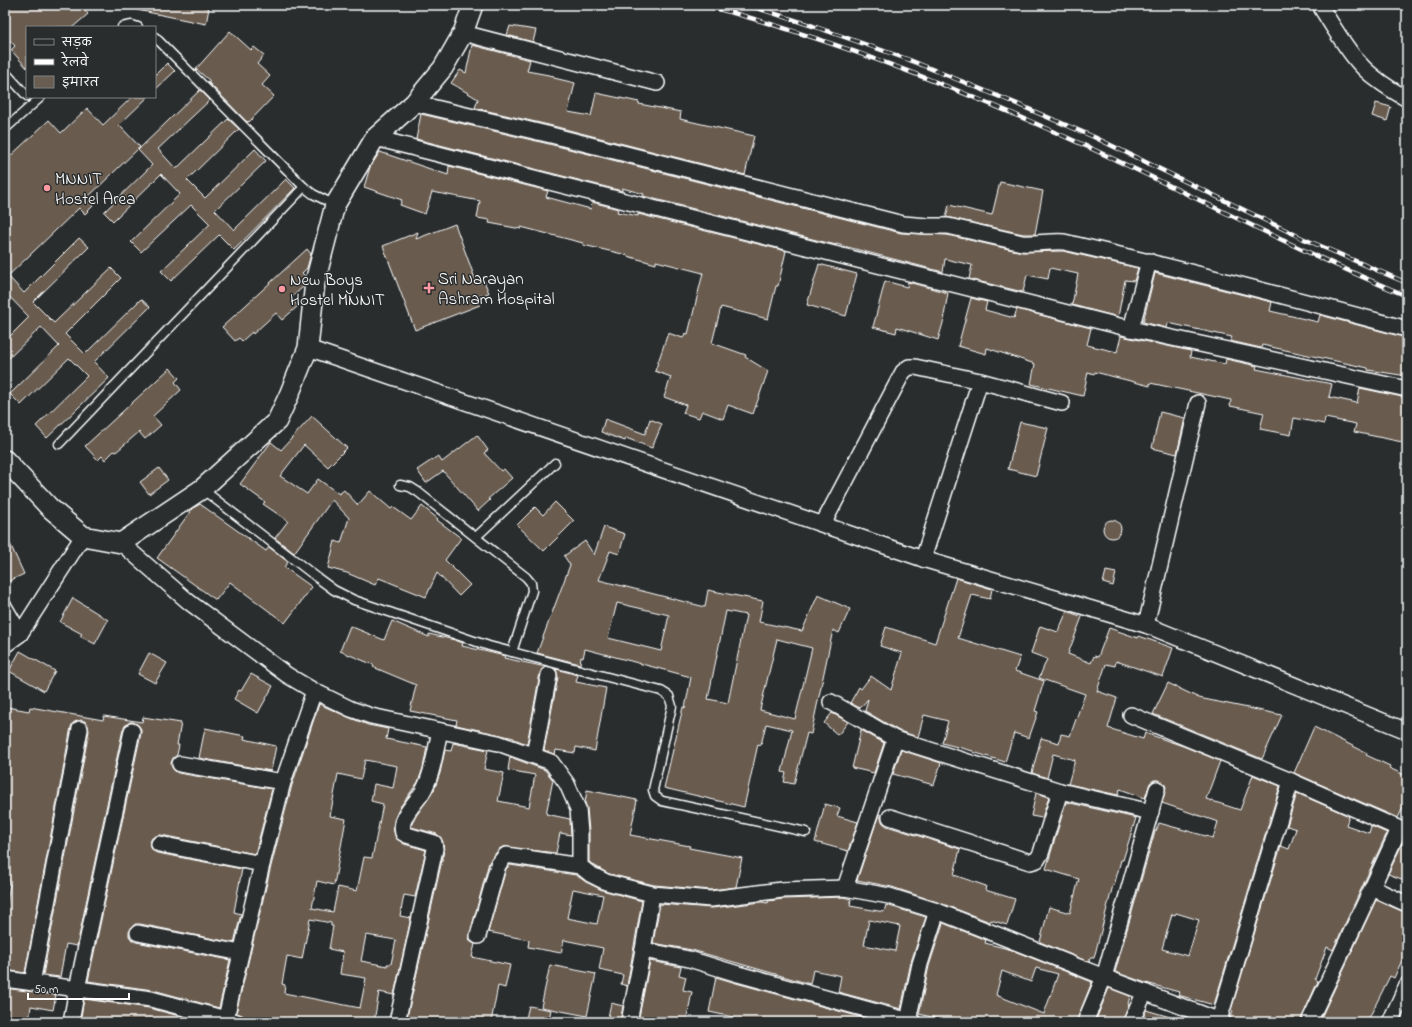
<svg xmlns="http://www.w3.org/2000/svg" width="1412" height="1027" viewBox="0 0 1412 1027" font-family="'Indie Flower','Playpen Sans Deva',sans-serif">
<rect width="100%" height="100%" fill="#2a2d2e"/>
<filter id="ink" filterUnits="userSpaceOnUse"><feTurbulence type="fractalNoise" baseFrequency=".025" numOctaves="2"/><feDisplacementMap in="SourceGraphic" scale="8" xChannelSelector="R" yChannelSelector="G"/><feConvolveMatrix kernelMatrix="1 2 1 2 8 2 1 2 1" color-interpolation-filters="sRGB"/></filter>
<g filter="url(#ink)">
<g fill="#695c50" stroke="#fff" fill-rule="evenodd">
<polygon points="5,5 81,5 88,14 73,27 27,27 27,68 11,50 15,46 5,35"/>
<polygon points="138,5 196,5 209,8 206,24 137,10"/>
<polygon points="510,26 536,30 533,42 507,35"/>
<polygon points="230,31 251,50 254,47 264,55 257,64 270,76 262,85 274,96 249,122 248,121 247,122 208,82 210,81 196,69"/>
<polygon points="472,45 530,60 527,71 554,76 554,78 575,83 568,112 591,116 596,93 639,102 639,104 681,112 680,119 754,136 745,175 553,126 475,108 478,99 451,83 460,70 466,73"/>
<polygon points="167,63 175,71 155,90 155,75"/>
<polygon points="200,90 210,100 158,149 176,169 228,119 239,129 187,180 205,198 255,149 266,161 215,210 234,230 286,179 295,188 234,250 219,235 171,281 161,271 210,224 191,205 141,252 131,242 180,194 161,174 113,221 104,212 152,165 138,150"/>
<polygon points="132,97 148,97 119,125 140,147 86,199 93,206 85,214 79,208 8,276 24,293 79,238 89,247 33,302 54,323 111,268 121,278 65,334 85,354 141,299 150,307 94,362 109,378 47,438 36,426 87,376 69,358 21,405 10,394 59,346 41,327 5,362 5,341 29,317 5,292 5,161 49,120 61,133 87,108 103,125"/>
<polygon points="1376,103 1391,107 1387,121 1372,116"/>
<polygon points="421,114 549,144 901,233 947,235 1022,252 1063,251 1138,268 1134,281 1125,280 1118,317 1072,305 1078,274 1050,268 1048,279 1027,275 1023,292 969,279 972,265 945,259 943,272 836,244 836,245 643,196 644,194 622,188 622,191 416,139"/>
<polygon points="380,152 448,175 449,166 548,191 546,197 591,209 592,202 618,209 617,212 638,216 638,214 786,251 778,286 776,286 768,319 721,307 712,343 746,355 745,357 768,371 753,414 728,405 723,419 702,411 699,418 683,413 686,405 664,397 671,377 655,371 668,333 683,338 685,333 688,334 703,273 656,261 656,264 627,256 627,255 583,245 583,243 521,227 521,229 489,223 490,220 477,218 480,201 432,192 425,214 400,205 402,200 364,187 370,167"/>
<polygon points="1000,182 1043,191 1035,234 1023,234 946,217 949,205 992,215"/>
<polygon points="455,224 477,284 484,281 489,293 477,297 480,305 415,330 383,246 418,232 416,239"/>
<polygon points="307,249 311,254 307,268 302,273 305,276 304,286 291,298 298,306 282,320 276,313 253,334 252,332 242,341 239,338 235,341 222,327"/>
<polygon points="819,264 857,274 846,316 807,305"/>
<polygon points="1155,273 1272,302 1270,311 1318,322 1320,315 1407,338 1407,376 1368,370 1368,368 1262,345 1261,348 1230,341 1232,337 1168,323 1167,328 1143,322"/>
<polygon points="885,281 907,287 908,282 948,293 944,316 945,316 938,340 897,327 896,333 873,327"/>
<polygon points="971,298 987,302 985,310 1014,318 1017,309 1091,328 1087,345 1117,352 1121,336 1191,351 1190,357 1225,364 1226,359 1257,366 1256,369 1332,384 1329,397 1357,403 1360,388 1407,398 1407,443 1354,432 1356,424 1325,418 1324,424 1294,418 1291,435 1260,429 1264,413 1230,406 1231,400 1150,383 1150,386 1095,372 1094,374 1088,372 1083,396 1031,384 1035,364 987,348 986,354 958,346"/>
<polygon points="170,368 179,378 175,382 181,390 153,416 161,425 145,439 139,432 116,452 114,451 105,460 102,456 98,460 85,446"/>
<polygon points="1160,412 1185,418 1177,454 1152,448"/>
<polygon points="312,416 347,448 328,467 304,445 280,476 307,494 318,479 339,494 344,490 358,505 370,491 391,509 393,507 411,520 422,506 438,519 437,520 461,538 445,560 470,585 459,596 437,573 426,597 379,578 375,585 347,573 328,568 335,541 341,543 349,518 332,500 294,553 275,538 288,521 263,504 265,502 240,484 271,442 281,450"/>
<polygon points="605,419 645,434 650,419 662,424 652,448 626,438 625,441 601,432"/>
<polygon points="1020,422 1048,428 1036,476 1008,469"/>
<polygon points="477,435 488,450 484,453 501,471 504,469 512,478 488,499 490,500 478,511 443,471 426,483 417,470 438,456 442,462"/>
<polygon points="159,468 168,480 149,494 140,482"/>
<polygon points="555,502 574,521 544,551 517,525 535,507 543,515"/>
<polygon points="200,504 266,551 269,547 288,562 284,567 312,587 285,623 230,582 216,600 157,558 192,509"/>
<circle cx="1112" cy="529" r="9"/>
<path d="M604 527 625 534 619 554 610 551 599 580 705 607 708 590 763 601 759 622 802 631 818 595 850 609 839 633 833 630 811 734 807 733 794 784 784 782 786 773 782 772 792 730 766 724 761 745 758 744 744 807 664 788 683 707 685 708 691 677 585 649 583 658 581 657 580 664 537 653 570 565 564 556 585 541 594 555ZM617 603 669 615 661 651 608 638ZM726 611 746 615 728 703 708 699ZM777 639 812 648 795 719 760 710Z"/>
<polygon points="5,533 24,574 5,583"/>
<polygon points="1106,571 1116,573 1113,586 1103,583"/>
<polygon points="956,578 992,589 990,599 972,595 958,638 1020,657 1015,671 1044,681 1035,711 1038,712 1029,738 1014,733 1005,762 973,752 973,751 942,743 948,721 924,715 918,737 899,731 865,711 868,699 860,708 850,703 859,687 861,689 871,676 891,690 902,653 880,646 886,627 935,643"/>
<polygon points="73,598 108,620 95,644 80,636 82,634 60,622"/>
<path d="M1067 611 1082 617 1068 654 1091 663 1094 656 1098 657 1109 628 1138 638 1139 636 1173 648 1163 677 1116 661 1115 666 1106 664 1097 691 1117 698 1108 728 1143 739 1145 733 1183 746 1220 761 1206 799 1240 810 1253 775 1280 786 1214 1005 1178 995 1179 992 1146 983 1115 972 1155 831H1156L1159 823 1213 838 1218 822 1162 803 1166 787 1164 783 1159 780H1154L1150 783 1145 798 1120 789 1118 795 1068 784 1075 760 1053 754 1047 778 1032 773 1041 738 1059 743 1061 734 1070 736 1085 694 1039 678 1047 659 1031 653 1040 626 1058 632ZM1176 913 1199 920 1188 956 1162 949 1172 914 1175 915Z"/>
<polygon points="392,621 429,637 429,634 455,640 463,643 462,646 505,656 504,658 546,667 542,669 540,673 527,744 514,739 514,738 456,725 457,720 410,711 416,685 373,667 374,665 340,651 350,626 384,640"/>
<polygon points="20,651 55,671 44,691 9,671"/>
<polygon points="149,653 167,663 155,683 138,674"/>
<polygon points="556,669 578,675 576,682 606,688 595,751 576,747 575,753 556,750 555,755 544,750 558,677"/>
<polygon points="251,674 273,686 258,713 234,699 239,690 241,691"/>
<polygon points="1168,683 1199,698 1282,715 1262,759 1153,714"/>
<path d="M319 704 348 717 368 725 388 729 386 739 427 747 423 768 418 782 400 807 394 820 393 828 396 838 404 844 426 850 415 897 404 895 400 916 411 918 394 995 379 992 374 1022H271L244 1017 236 1013 271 866 292 785ZM365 760 397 766 393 788 374 784 371 801 383 804 372 858 364 857 357 891 338 887 333 912 312 908 317 881 334 885 346 819 330 816 338 774 361 779ZM310 919 331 923V926H333L329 949 343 952 340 974 366 978 360 1008 284 993 285 985 282 984 287 956 302 959ZM366 935 396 940 391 964H387V966L361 961Z"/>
<polygon points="7,707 29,711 30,707 103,720 104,716 142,722 143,717 181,723 177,745 179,745 177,755 173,758 171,763 172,767 175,771 178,773 272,789 255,854 161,835 156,836 152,838 150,842 151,847 153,851 157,853 242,869 234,912 241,914 234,943 140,924 135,924 132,927 129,932 129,936 132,940 136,942 230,960 219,1008 153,990 88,981 141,733 141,729 138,725 133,722 130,722 126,725 123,729 77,946 66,944 60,977 43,975 89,731 88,726 86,722 82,720 77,721 73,723 71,727 25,973 5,970 5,921 7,908 6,908 10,884 8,884 9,879 5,878 5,717"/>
<polygon points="832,713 848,722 838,735 824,723"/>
<polygon points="1314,727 1367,753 1366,755 1390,766 1389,768 1407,776 1407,799 1398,818 1294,773"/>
<polygon points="205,728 245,736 244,739 276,746 271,771 199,758"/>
<polygon points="861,730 884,743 874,773 852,768"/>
<polygon points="453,743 488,750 484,769 504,773 498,801 529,807 535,775 508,770 510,757 545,770 553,780 546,814 570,819 571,835 560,833 556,853 503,847 499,849 489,862 469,938 471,942 475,944 472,957 510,965 505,988 498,986 491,1022 406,1022 444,851 443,842 440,837 437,834 411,827 412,824 416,816 434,790 440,773 445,750 451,751"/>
<polygon points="901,750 941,763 934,785 893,774"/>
<polygon points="587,790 637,800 630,835 690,846 689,848 742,858 736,887 711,890 654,885 609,874 595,866 589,862 589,832 587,808 585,803"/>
<polygon points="1036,793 1049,797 1042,818 1031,816"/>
<polygon points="1297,793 1349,816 1346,825 1369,833 1371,826 1387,833 1333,950 1327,947 1315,979 1318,981 1300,1022 1236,1022 1232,1020 1230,1017 1233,1011 1231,1010 1281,846 1289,849 1296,829 1287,826"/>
<polygon points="1066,802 1136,818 1123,860 1121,860 1114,886 1113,885 1094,958 1090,958 1089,962 1040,942 1049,907 1070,913 1079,879 1046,869"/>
<polygon points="825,804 840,808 837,816 858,822 848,851 815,842"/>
<polygon points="879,814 881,815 881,819 883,823 887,826 960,849 954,875 986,886 985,890 1015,899 1007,925 991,920 990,922 940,903 892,887 857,880"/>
<polygon points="1404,840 1407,841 1407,881 1388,874"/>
<path d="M510 865 576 875 586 882 602 890 642 901 627 986 621 984 623 975 599 970 603 948 564 940 561 953 528 947 529 940 488 932 506 869ZM573 889 603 895 597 924 567 918Z"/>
<path d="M843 897 851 899 850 906 884 912 886 905 926 917 911 962 901 1009 838 992 841 976 813 970 810 984 692 950 653 943 660 904 712 908 762 902 768 903V901L783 899ZM869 920 900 926 895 951 864 945Z"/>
<polygon points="1376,900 1407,913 1407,949 1394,978 1390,976 1367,1022 1319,1022"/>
<path d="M943 923 986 940 985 943 1012 950 1092 982 1076 1022H952L919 1014 929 966ZM1036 968 1058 974 1044 1014 996 995 1002 971 1031 982Z"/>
<polygon points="650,961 681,967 679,975 686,977 683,990 692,992 686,1022 638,1022"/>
<polygon points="550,965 596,974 587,1016 541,1007"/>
<polygon points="716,977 736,983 879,1022 732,1022 733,1017 709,1012"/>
<polygon points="5,988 56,995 53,1010 31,1006 29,1021 5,1018"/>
<polygon points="1109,988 1130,996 1128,1004 1129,1005 1122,1022 1095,1022"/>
<polygon points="84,999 149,1008 202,1022 80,1022"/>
<polygon points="611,1003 623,1006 620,1022 607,1022"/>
<polygon points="529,1006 551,1010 548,1022 526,1018"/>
<polygon points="1146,1010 1177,1019 1176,1022 1141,1022"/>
</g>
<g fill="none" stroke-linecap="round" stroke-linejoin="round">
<defs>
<g id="service">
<polyline points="122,27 132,25 138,27"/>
<polyline points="155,37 304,187 313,194 335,205"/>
<polyline points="5,72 27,96"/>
<polyline points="5,129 41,97"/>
<polyline points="59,444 304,187"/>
<polyline points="400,485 410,487 418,492 526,577 531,583 532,591 512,652"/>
<polyline points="202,489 319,579 334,590 354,600 489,646 661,691 669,696 672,706 653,790 655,796 662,801 806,832"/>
<polyline points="476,537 555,463"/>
</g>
<g id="minor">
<path d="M1321 5 1322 9C1334 28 1345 47 1359 63 1372 78 1390 89 1407 99"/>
<polyline points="463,33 657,83"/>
<path d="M414 103 551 135 903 224 927 226H948L1022 243C1036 244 1050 241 1064 242 1179 268 1293 298 1407 329"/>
<polyline points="375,138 1131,329 1407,389"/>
<polyline points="1131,329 1149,261"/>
<polyline points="308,348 923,559 1146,625 1407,731"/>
<polyline points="823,524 903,372 909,367 915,367 980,381 1062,403"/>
<polyline points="121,543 189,602 287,675 314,691 351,709 371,716 498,743 551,762 567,784 578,809 580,833 580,866 590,874 606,882 652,894 711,899 782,890 845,888 889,896 937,911 1104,977 1223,1022"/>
<polyline points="923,559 980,381"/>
<polyline points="5,608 20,634"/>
<polyline points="1146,625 1198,403"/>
<polyline points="5,645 20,634 83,536"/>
<polyline points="831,702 895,739 1060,791 1151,812"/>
<polyline points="1131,715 1291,781 1407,832"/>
<polyline points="534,755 549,675"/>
<polyline points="180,764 283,782"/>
<polyline points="890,817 1030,862 1037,860 1041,853 1060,791"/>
<polyline points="159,844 262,864"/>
<polyline points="845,888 895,739"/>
<polyline points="1372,888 1399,829"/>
<polyline points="138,933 241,953"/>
<polyline points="478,936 498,865 506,855 580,866"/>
<polyline points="643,950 689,959 738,974 913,1022"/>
<polyline points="5,979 151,999 237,1022"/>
<polyline points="32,983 80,729"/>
<polyline points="1219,1020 1291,781"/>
<polyline points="908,1021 920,964 937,911"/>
<polyline points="71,1022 77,989 132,731"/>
<polyline points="225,1022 262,864 283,782 314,691"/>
<path d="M397 1022 435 849 434 843 407 835 403 833C399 817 414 805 422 793 433 775 435 751 440 731"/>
<polyline points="629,1022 643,950 652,894"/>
<polyline points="1085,1022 1104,977 1157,789"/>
<polyline points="1131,1022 1145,992"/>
<polyline points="1309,1022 1372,888 1407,904"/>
<polyline points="1390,1022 1407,985"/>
</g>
<polyline id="tertiary" points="5,460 50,508 83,536 121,543 202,489 277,421 289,395 308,348 315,282 335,205 375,138 414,103 443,68 463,33 473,5"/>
</defs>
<use href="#service" stroke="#fff" stroke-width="11"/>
<use href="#minor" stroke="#fff" stroke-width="18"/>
<use href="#tertiary" stroke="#fff" stroke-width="22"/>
<use href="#service" stroke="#2a2d2e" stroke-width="8"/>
<use href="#minor" stroke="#2a2d2e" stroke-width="15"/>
<use href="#tertiary" stroke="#2a2d2e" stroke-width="19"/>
<defs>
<g id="rail">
<path d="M704 5C834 39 966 91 1088 147 1194 196 1299 251 1407 296"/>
<polyline points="748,5 813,26 907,59 1010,101 1094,137 1304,239 1407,283"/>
</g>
</defs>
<use href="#rail" stroke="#fff" stroke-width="4.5"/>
<use href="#rail" stroke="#2a2d2e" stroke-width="3" stroke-dasharray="9" stroke-linecap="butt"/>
</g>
</g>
<g fill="#ff9aa2" stroke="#2a2d2e" stroke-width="1.5">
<circle cx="47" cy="188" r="4"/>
<path d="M427 282h4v4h4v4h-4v4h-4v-4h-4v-4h4z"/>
<circle cx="282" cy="289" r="4"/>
</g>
<g text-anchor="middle" stroke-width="3" stroke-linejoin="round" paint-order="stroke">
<g font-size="17" fill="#fff" stroke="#2a2d2e" text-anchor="start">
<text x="55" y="184">MNNIT<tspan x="55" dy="20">Hostel Area</tspan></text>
<text x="438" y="284">Sri Narayan<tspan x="438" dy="20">Ashram Hospital</tspan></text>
<text x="290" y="285">New Boys<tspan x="290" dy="20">Hostel MNNIT</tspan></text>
</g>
</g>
<rect width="1412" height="1027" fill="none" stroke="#2a2d2e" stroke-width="20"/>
<rect x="10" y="10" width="1392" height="1007" fill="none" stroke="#fff" stroke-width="1.5" filter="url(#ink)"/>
<rect x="26" y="26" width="130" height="72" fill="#2a2d2e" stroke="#7f8182"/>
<rect x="34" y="39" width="20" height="6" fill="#2a2d2e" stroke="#7f8182"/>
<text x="62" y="46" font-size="12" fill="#ffffff">सड़क</text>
<rect x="34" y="59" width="20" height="6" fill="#ffffff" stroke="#7f8182"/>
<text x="62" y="66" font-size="12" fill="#ffffff">रेलवे</text>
<rect x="34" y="76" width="20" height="12" fill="#695c50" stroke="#7f8182"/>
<text x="62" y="86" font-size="12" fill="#ffffff">इमारत</text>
<path d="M28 993v6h101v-6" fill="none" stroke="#ffffff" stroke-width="2"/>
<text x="34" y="993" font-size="12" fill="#ffffff" stroke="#2a2d2e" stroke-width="3" paint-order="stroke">50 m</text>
</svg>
